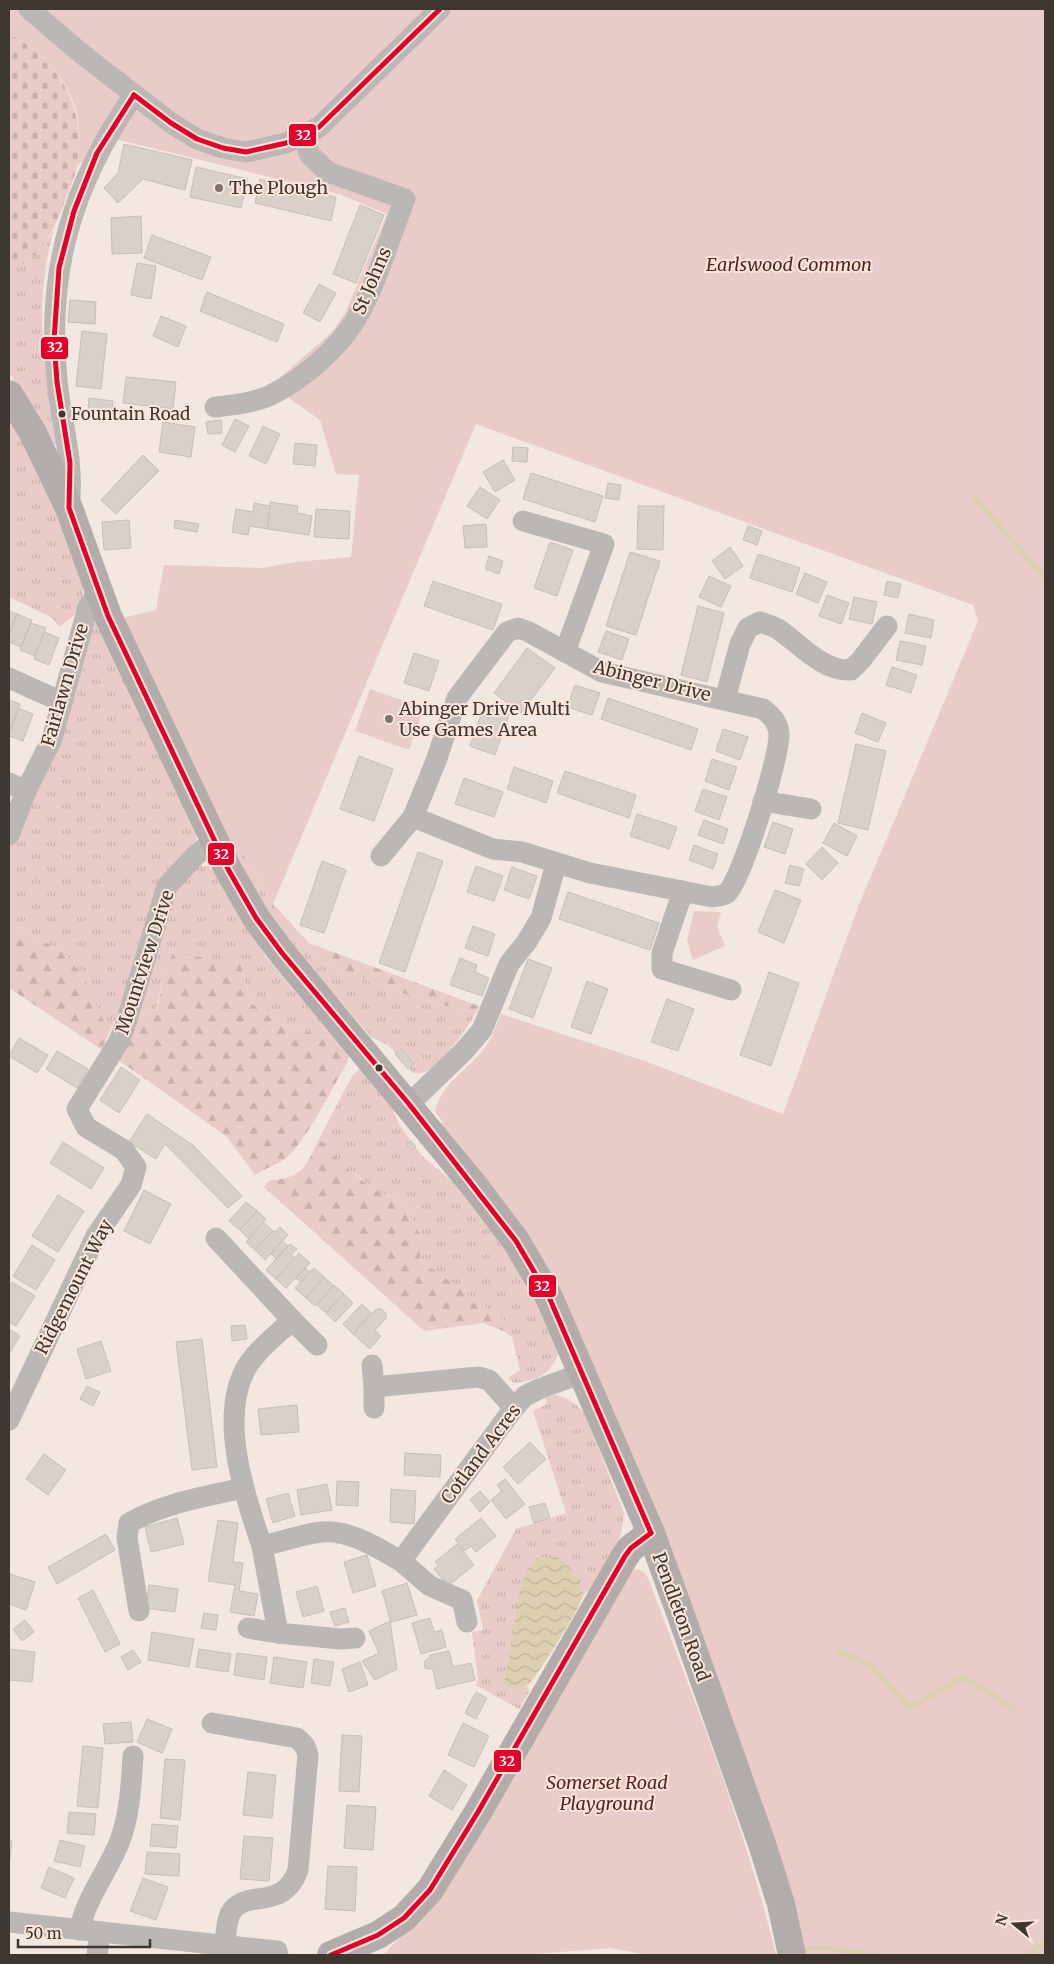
<svg xmlns="http://www.w3.org/2000/svg" width="1054" height="1964" viewBox="0 0 1054 1964" font-family="Merriweather,serif">
<defs>
<pattern id="grass-tufts" width="24" height="20" patternUnits="userSpaceOnUse" patternTransform="scale(1.25)"><rect width="24" height="20" fill="#e9ccc9"/><path d="M3 7l-1-3M5 7V3M7 7l1-3M15 17l-1-3M17 17v-4M19 17l1-3" fill="none" stroke="#c9b0ad"/></pattern>
<pattern id="forest-firs" width="22" height="20" patternUnits="userSpaceOnUse" patternTransform="scale(1.25)"><rect width="22" height="20" fill="#e9ccc9"/><path d="M5 1l3.5 6h-7zM16 11l3.5 6h-7z" fill="#c9b0ad"/></pattern>
<pattern id="cemetery-stones" width="16" height="16" patternUnits="userSpaceOnUse" patternTransform="scale(1.25)"><rect width="16" height="16" fill="#e9ccc9"/><path d="M2 7V4a2 2 0 0 1 4 0v3zM10 15v-3a2 2 0 0 1 4 0v3z" fill="#c9b0ad"/></pattern>
<pattern id="water-waves" width="16" height="10" patternUnits="userSpaceOnUse" patternTransform="scale(1.25)"><rect width="16" height="10" fill="#dcd0b1"/><path d="M0 5q4-4 8 0t8 0" fill="none" stroke="#beb399"/></pattern>
</defs>
<rect width="100%" height="100%" fill="#f3e8e1"/>
<g fill="url(#grass-tufts)">
<path d="M54 230C31 311 46 372 60 452L9 372V271C30 264 41 249 54 230Z"/>
<path d="M9 410 24 437 84 579C82 606 81 612 59 627L51 617 9 597Z"/>
<polygon points="99,622 196,829 196,843 109,1033 64,952 9,923 9,849 91,623"/>
<path d="M232 847 241 849 273 904 309 943 313 957C366 980 419 1003 476 1012 469 1027 439 1067 425 1072 421 1074 416 1073 413 1073L389 1046 371 1037 265 913Z"/>
<polygon points="198,866 208,866 218,873 267,958 335,1039 282,1025 252,1004 240,964 165,970 156,1009 139,1014 176,887"/>
<path d="M360 1068 392 1108 399 1124 422 1156 477 1202 523 1270 560 1348C554 1372 538 1381 514 1383L508 1378 520 1370 512 1337 503 1331 507 1323 420 1260V1234L402 1202 378 1192 342 1164 319 1139 352 1076Z"/>
<path d="M555 1395C568 1398 576 1403 585 1414L624 1513C622 1537 614 1564 599 1583 593 1590 587 1588 582 1598 580 1579 572 1568 557 1556L515 1689 528 1686 529 1692 519 1709 475 1685 478 1679 472 1632 483 1630 477 1600 516 1529 566 1513 533 1411 547 1404 545 1398Z"/>
</g>
<g fill="url(#forest-firs)">
<polygon points="9,923 64,952 85,980 109,1033 102,1050 9,988"/>
<path d="M309 943 479 1006 476 1012C419 1003 366 980 313 957Z"/>
<path d="M173 953 240 963 252 1004 282 1025 335 1039 349 1056 346 1065C334 1085 303 1146 286 1158 277 1165 265 1168 255 1175L227 1137 117 1059 139 1014 157 1009 165 970Z"/>
<path d="M319 1139C346 1168 365 1188 402 1202L420 1234V1260L508 1323 503 1331 483 1323 424 1331 264 1187 270 1180C302 1179 307 1165 319 1139Z"/>
</g>
<path fill="url(#cemetery-stones)" d="M9 34C53 55 81 98 79 147 78 153 79 160 77 166 74 180 68 193 63 206 52 235 39 260 9 271Z"/>
<g fill="#e9ccc9">
<path d="M9 9H1045V1955H799L644 1492 439 1126 443 1122 435 1112C441 1083 467 1071 484 1049 492 1039 496 1026 501 1014L645 1061 783 1114 858 907 978 621 973 605 476 424 273 904 241 849 232 847 122 618 156 610 164 565 263 568 295 562 351 557 359 475 336 474 320 420 289 398 276 381 332 332 345 313 387 214 339 194 115 139 78 165C78 153 80 141 79 130 77 88 45 51 9 34Z"/>
<polygon points="370,689 424,708 409,750 355,731"/>
<polygon points="694,911 721,912 717,926 725,946 693,960 687,940"/>
<path d="M636 1569 643 1571 648 1578C695 1702 745 1826 776 1955H648L610 1948 524 1955H383L429 1907 623 1577Z"/>
</g>
<path fill="url(#water-waves)" d="M557 1556C569 1565 584 1581 582 1598 580 1608 538 1675 529 1684 526 1687 519 1688 515 1689L504 1683 519 1595 525 1574 537 1558Z"/>
<g fill="none" stroke-linecap="round" stroke-linejoin="round">
<g stroke="#dcd0b1" stroke-width="5.5">
<polyline points="975,498 1011,539"/>
<polyline points="1016,545 1045,578"/>
<polyline points="840,1652 872,1666 909,1708 964,1677 1013,1708"/>
<polyline points="802,1949 829,1948 874,1955"/>
<polyline points="1025,1955 1045,1943"/>
</g>
</g>
<g fill="#d8d1ca" stroke="#c6beb8">
<polygon points="124,144 192,160 185,190 143,179 118,203 104,188 118,173"/>
<polygon points="196,167 248,179 241,208 190,197"/>
<polygon points="260,179 336,197 331,221 255,203"/>
<polygon points="360,205 384,215 356,283 333,274"/>
<polygon points="141,216 142,253 112,254 111,218"/>
<polygon points="152,235 211,257 202,280 144,258"/>
<polygon points="137,263 156,266 151,299 131,295"/>
<polygon points="319,284 336,293 320,322 303,313"/>
<polygon points="207,292 284,324 277,342 200,311"/>
<polygon points="70,300 96,302 95,324 68,322"/>
<polygon points="161,316 186,326 178,347 153,336"/>
<polygon points="82,331 107,334 101,389 76,386"/>
<polygon points="126,377 176,382 173,409 123,403"/>
<polygon points="89,398 113,401 111,418 88,415"/>
<polygon points="235,419 249,426 235,452 222,445"/>
<polygon points="221,420 222,433 208,434 206,422"/>
<polygon points="163,422 195,427 191,457 159,452"/>
<polygon points="263,426 280,434 266,464 249,456"/>
<polygon points="295,443 317,445 315,466 293,464"/>
<polygon points="513,447 528,448 527,462 512,461"/>
<polygon points="143,455 159,471 116,514 101,500"/>
<polygon points="503,460 515,480 495,492 483,472"/>
<polygon points="531,473 603,496 595,522 523,499"/>
<polygon points="608,483 621,485 619,500 605,498"/>
<polygon points="480,487 500,500 487,519 467,506"/>
<polygon points="270,502 298,506 297,513 312,516 309,535 267,529"/>
<polygon points="254,503 270,506 267,529 250,526 248,535 232,532 236,509 253,512"/>
<polygon points="638,506 664,506 663,550 637,549"/>
<polygon points="316,509 350,511 349,539 314,537"/>
<polygon points="129,520 131,548 104,550 102,522"/>
<polygon points="175,520 199,524 197,532 174,528"/>
<polygon points="486,524 487,547 465,548 463,526"/>
<polygon points="748,526 762,531 757,545 743,540"/>
<polygon points="550,542 573,550 557,596 534,588"/>
<polygon points="730,547 743,566 725,579 712,561"/>
<polygon points="630,552 660,561 636,635 606,626"/>
<polygon points="758,554 800,568 792,592 750,578"/>
<polygon points="489,556 503,561 499,574 485,569"/>
<polygon points="805,573 827,582 818,603 796,594"/>
<polygon points="709,576 731,586 721,607 699,597"/>
<polygon points="433,581 502,604 493,630 424,606"/>
<polygon points="887,581 901,584 898,598 884,595"/>
<polygon points="827,595 849,603 841,624 819,616"/>
<polygon points="854,597 877,602 872,624 849,619"/>
<polygon points="698,606 724,613 707,682 681,675"/>
<polygon points="9,611 17,614 9,635"/>
<polygon points="17,614 32,620 21,647 9,642 9,635"/>
<polygon points="909,614 934,620 931,638 905,633"/>
<polygon points="31,623 46,628 35,656 20,650"/>
<polygon points="606,631 629,639 622,660 598,652"/>
<polygon points="44,632 59,638 49,665 34,659"/>
<polygon points="900,641 926,646 922,665 896,660"/>
<polygon points="527,648 555,668 521,713 494,693"/>
<polygon points="414,653 439,661 429,691 404,683"/>
<polygon points="892,667 917,675 911,693 886,685"/>
<polygon points="575,685 600,693 592,715 567,707"/>
<polygon points="608,698 698,729 691,750 601,719"/>
<polygon points="9,700 20,704 9,732"/>
<polygon points="484,706 509,715 495,755 470,746"/>
<polygon points="18,708 33,714 23,741 9,736"/>
<polygon points="862,713 886,723 878,742 855,733"/>
<polygon points="723,729 748,737 740,760 716,751"/>
<polygon points="856,744 886,751 868,830 838,823"/>
<polygon points="359,756 393,769 374,821 340,809"/>
<polygon points="712,759 737,767 729,790 705,781"/>
<polygon points="514,767 553,781 546,803 507,789"/>
<polygon points="565,771 636,795 629,818 557,793"/>
<polygon points="464,778 503,792 494,817 455,804"/>
<polygon points="703,789 727,797 719,820 695,811"/>
<polygon points="637,814 677,827 669,849 630,836"/>
<polygon points="704,820 728,829 723,844 698,835"/>
<polygon points="773,822 793,829 785,854 764,847"/>
<polygon points="834,823 857,836 847,856 823,843"/>
<polygon points="694,845 718,854 713,869 689,860"/>
<polygon points="822,847 838,863 822,880 806,864"/>
<polygon points="418,852 443,861 405,972 379,963"/>
<polygon points="322,861 346,870 324,933 300,925"/>
<polygon points="790,865 804,869 799,886 785,883"/>
<polygon points="476,866 503,876 494,901 467,892"/>
<polygon points="512,867 537,876 529,899 504,890"/>
<polygon points="775,890 801,900 784,943 758,932"/>
<polygon points="568,892 659,923 650,950 559,919"/>
<polygon points="473,926 495,934 488,956 465,948"/>
<polygon points="460,958 477,965 475,972 489,978 482,996 450,985"/>
<polygon points="528,959 552,968 533,1018 509,1009"/>
<polygon points="769,972 799,983 771,1066 740,1055"/>
<polygon points="587,981 608,989 591,1034 571,1027"/>
<polygon points="667,999 694,1009 678,1051 651,1042"/>
<polygon points="19,1038 48,1055 37,1073 9,1056"/>
<polygon points="401,1049 414,1064 408,1069 395,1054"/>
<polygon points="57,1051 88,1069 77,1088 46,1069"/>
<polygon points="121,1067 140,1080 119,1113 100,1100"/>
<polygon points="147,1114 194,1146 242,1196 228,1208 165,1144 156,1159 129,1142"/>
<polygon points="411,1141 416,1147 412,1150 407,1145"/>
<polygon points="63,1142 104,1168 91,1189 50,1163"/>
<polygon points="144,1190 171,1204 150,1244 124,1231"/>
<polygon points="58,1195 84,1211 58,1252 32,1236"/>
<polygon points="246,1202 257,1211 240,1230 229,1221"/>
<polygon points="257,1211 266,1219 249,1239 240,1230"/>
<polygon points="263,1222 273,1231 255,1250 246,1242"/>
<polygon points="280,1227 288,1235 265,1260 255,1250 273,1231 275,1232"/>
<polygon points="282,1241 288,1246 276,1259 271,1254"/>
<polygon points="290,1244 297,1249 291,1255 295,1258 276,1279 266,1270"/>
<polygon points="32,1245 55,1260 36,1290 13,1276"/>
<polygon points="299,1253 310,1263 286,1288 276,1279"/>
<polygon points="305,1268 310,1272 301,1282 296,1278"/>
<polygon points="314,1268 324,1277 306,1298 295,1288"/>
<polygon points="324,1277 334,1286 315,1306 306,1298"/>
<polygon points="12,1282 35,1296 16,1326 9,1322 9,1287"/>
<polygon points="334,1285 344,1294 326,1313 317,1305"/>
<polygon points="344,1294 353,1303 335,1322 326,1313"/>
<polygon points="362,1304 371,1313 353,1334 343,1324"/>
<polygon points="376,1309 381,1309 386,1313 386,1318 375,1330 381,1336 370,1349 353,1334"/>
<polygon points="245,1325 247,1339 232,1341 231,1326"/>
<polygon points="9,1329 20,1336 9,1354"/>
<polygon points="202,1339 217,1467 192,1470 176,1342"/>
<polygon points="101,1341 111,1371 86,1379 77,1349"/>
<polygon points="87,1386 100,1392 93,1406 80,1399"/>
<polygon points="297,1405 299,1432 261,1435 258,1409"/>
<polygon points="530,1442 546,1459 518,1484 503,1467"/>
<polygon points="405,1453 441,1455 440,1477 404,1475"/>
<polygon points="44,1454 66,1470 48,1495 26,1479"/>
<polygon points="505,1479 525,1504 506,1519 491,1500 502,1491 497,1485"/>
<polygon points="337,1481 359,1482 358,1506 336,1505"/>
<polygon points="327,1484 332,1510 301,1515 297,1490"/>
<polygon points="391,1489 416,1491 414,1524 390,1522"/>
<polygon points="480,1491 490,1502 480,1512 470,1500"/>
<polygon points="288,1493 295,1516 273,1523 266,1499"/>
<polygon points="545,1503 550,1518 534,1523 529,1507"/>
<polygon points="177,1518 184,1544 151,1552 145,1527"/>
<polygon points="481,1518 496,1536 476,1552 471,1546 464,1551 455,1539"/>
<polygon points="218,1520 238,1523 233,1562 243,1563 239,1591 258,1594 254,1616 230,1612 235,1585 208,1581"/>
<polygon points="106,1534 115,1550 57,1584 48,1567"/>
<polygon points="457,1544 474,1565 448,1586 434,1569 439,1566 435,1562"/>
<polygon points="367,1555 376,1586 353,1593 344,1562"/>
<polygon points="10,1574 35,1582 26,1610 9,1604"/>
<polygon points="407,1583 417,1615 391,1622 382,1591"/>
<polygon points="149,1585 178,1589 175,1612 146,1608"/>
<polygon points="317,1586 324,1611 303,1617 296,1592"/>
<polygon points="93,1590 120,1644 105,1652 78,1598"/>
<polygon points="345,1608 349,1622 335,1626 330,1612"/>
<polygon points="204,1613 218,1615 216,1630 201,1628"/>
<polygon points="430,1618 434,1632 442,1630 446,1647 421,1654 412,1623"/>
<polygon points="25,1620 34,1632 22,1641 13,1629"/>
<polygon points="390,1621 397,1669 375,1680 362,1661 379,1653 369,1631"/>
<polygon points="152,1632 194,1639 189,1667 148,1660"/>
<polygon points="9,1649 35,1652 32,1682 9,1680"/>
<polygon points="199,1649 231,1654 228,1672 196,1667"/>
<polygon points="133,1650 141,1662 128,1670 121,1657"/>
<polygon points="449,1651 453,1667 471,1663 475,1680 437,1689 433,1669 425,1668 424,1662 430,1657 430,1655"/>
<polygon points="237,1653 267,1657 264,1680 234,1675"/>
<polygon points="274,1657 307,1662 303,1688 270,1683"/>
<polygon points="314,1659 334,1662 330,1686 311,1683"/>
<polygon points="360,1662 368,1685 349,1692 342,1669"/>
<polygon points="476,1692 487,1698 476,1719 465,1713"/>
<polygon points="147,1719 172,1729 162,1753 137,1742"/>
<polygon points="131,1722 133,1742 105,1744 103,1724"/>
<polygon points="463,1723 489,1736 474,1767 448,1755"/>
<polygon points="342,1735 362,1736 359,1792 339,1791"/>
<polygon points="83,1746 103,1748 98,1808 77,1806"/>
<polygon points="165,1759 185,1760 180,1820 160,1818"/>
<polygon points="444,1770 467,1785 452,1810 429,1796"/>
<polygon points="248,1772 276,1775 272,1818 243,1815"/>
<polygon points="347,1805 376,1807 373,1850 344,1848"/>
<polygon points="69,1812 96,1814 94,1835 67,1833"/>
<polygon points="152,1824 178,1826 176,1848 150,1846"/>
<polygon points="244,1836 273,1838 269,1881 240,1879"/>
<polygon points="60,1840 85,1846 80,1867 54,1861"/>
<polygon points="9,1841 12,1841 9,1868"/>
<polygon points="147,1852 180,1854 179,1876 145,1874"/>
<polygon points="328,1866 357,1867 355,1911 325,1909"/>
<polygon points="49,1867 74,1878 65,1898 41,1888"/>
<polygon points="143,1878 168,1887 156,1920 130,1911"/>
</g>
<g fill="none" stroke-linecap="round" stroke-linejoin="round">
<g stroke="#bbb7b5" stroke-width="21">
<polyline points="29,9 82,54 171,123 197,139 223,148 246,152 286,143 319,127 440,9"/>
<path d="M215 407C233 405 254 403 271 395 303 379 337 350 356 319 376 286 390 236 405 199L328 172 310 155 303 137"/>
<path d="M69 508C75 462 61 424 57 380 46 272 72 184 134 95"/>
<polyline points="523,521 604,544 565,652"/>
<path d="M518 628 529 632 602 672 763 709C772 716 778 722 779 734 780 756 742 879 727 893 723 896 717 896 712 897L590 873 522 852 493 849 413 817 436 761 457 698 507 632Z"/>
<polyline points="9,678 62,702"/>
<path d="M725 699 740 644 748 628 760 622C766 624 773 626 778 629 800 644 823 672 851 670L861 660 887 626"/>
<polyline points="9,783 26,791"/>
<polyline points="763,801 811,809"/>
<polyline points="9,835 26,791 52,739 88,607 98,591"/>
<polyline points="381,856 413,817"/>
<polyline points="683,891 662,953 662,969 731,990"/>
<polyline points="409,1104 463,1052 482,1030 509,964 526,943 541,918 556,864"/>
<path d="M216 1238 292 1320C277 1335 255 1351 245 1370 219 1420 245 1497 262 1546 281 1542 302 1534 322 1532 351 1530 377 1548 401 1561L514 1408 525 1396 539 1389 582 1373"/>
<polyline points="292,1320 317,1345"/>
<polyline points="372,1365 374,1387 478,1377 489,1380 514,1408"/>
<polyline points="374,1387 374,1408"/>
<polyline points="9,1420 96,1236 131,1185 136,1167 124,1150 86,1127 77,1109 118,1043 125,1026 167,886 196,855 215,840"/>
<polyline points="262,1546 278,1633 340,1639 355,1638"/>
<polyline points="401,1561 430,1586 462,1600 467,1622"/>
<path d="M139 1611 127 1538 129 1523C164 1503 204 1497 243 1488"/>
<polyline points="248,1628 278,1633"/>
<path d="M212 1723 297 1738 305 1746 308 1755 298 1870C283 1913 244 1887 230 1914 226 1923 226 1935 225 1945"/>
<polyline points="9,1922 277,1951 278,1955"/>
<path d="M80 1930C84 1901 108 1871 119 1843 130 1815 131 1786 133 1756"/>
<polyline points="97,1955 100,1932"/>
</g>
<g stroke="#b2acab" stroke-width="28">
<polyline points="9,394 33,433 69,508 108,616 228,869 256,918 282,953 476,1188 516,1241 549,1297 651,1533 678,1607 762,1844 781,1904 792,1955"/>
<polyline points="331,1955 378,1935 404,1918 430,1890 478,1812 625,1556 631,1548 651,1533"/>
</g>
<defs>
<g id="bus-1">
<polyline points="134,95 97,153 74,211 59,268 54,340 57,382 70,463 69,508 108,616 228,869 256,918 282,953 409,1104 516,1241 549,1297 651,1533"/>
<polyline points="134,95 171,123 197,139 223,148 246,152 286,143 319,127 440,9"/>
<polyline points="331,1955 378,1935 404,1918 430,1890 478,1812 625,1556 631,1548 651,1533"/>
</g>
</defs>
<use href="#bus-1" stroke="#fbe6d9" stroke-width="9"/>
<use href="#bus-1" stroke="#e4002b" stroke-width="5"/>
</g>
<g fill="#7d746f" stroke="#fbe6d9" stroke-width="2">
<circle cx="219" cy="188" r="5"/>
<circle cx="389" cy="719" r="5"/>
</g>
<g fill="#3e3631" stroke="#fbe6d9" stroke-width="2">
<circle cx="62" cy="414" r="4.5"/>
<circle cx="379" cy="1068" r="4.5"/>
</g>
<g text-anchor="middle" stroke-width="4" stroke-linejoin="round" paint-order="stroke">
<g font-size="17" fill="#3e3631" stroke="#fbe6d9" text-anchor="start">
<text x="71" y="420">Fountain Road</text>
</g>
<g font-size="18" fill="#3e3631" stroke="#fbe6d9" text-anchor="start">
<text x="229" y="194">The Plough</text>
<text x="399" y="715">Abinger Drive Multi<tspan x="399" dy="21">Use Games Area</tspan></text>
</g>
<g font-size="18" font-style="italic" fill="#5c2126" stroke="#fbe6d9">
<text x="789" y="271">Earlswood Common</text>
<text x="607" y="1789">Somerset Road<tspan x="607" dy="21">Playground</tspan></text>
</g>
<g font-size="18" fill="#3e3631" stroke="#fbe6d9">
<text transform="translate(372 281) rotate(-67)" y="6">St Johns</text>
<text transform="translate(652 681) rotate(14)" y="6">Abinger Drive</text>
<text transform="translate(65 685) rotate(-74)" y="6">Fairlawn Drive</text>
<text transform="translate(145 962) rotate(-72)" y="6">Mountview Drive</text>
<text transform="translate(74 1287) rotate(-63)" y="6">Ridgemount Way</text>
<text transform="translate(481 1454) rotate(-53)" y="6">Cotland Acres</text>
<text transform="translate(681 1617) rotate(70)" y="6">Pendleton Road</text>
</g>
</g>
<g stroke="#fbe6d9" stroke-width="2">
<rect x="288" y="123" width="29" height="24" rx="5" fill="#e4002b"/>
<rect x="40" y="336" width="29" height="24" rx="5" fill="#e4002b"/>
<rect x="207" y="842" width="28" height="24" rx="5" fill="#e4002b"/>
<rect x="528" y="1274" width="29" height="24" rx="5" fill="#e4002b"/>
<rect x="493" y="1749" width="29" height="24" rx="5" fill="#e4002b"/>
</g>
<g font-size="14" text-anchor="middle" font-weight="bold" fill="#fff">
<text x="303" y="140">32</text>
<text x="55" y="352">32</text>
<text x="221" y="859">32</text>
<text x="542" y="1291">32</text>
<text x="507" y="1766">32</text>
</g>
<rect width="1054" height="1964" fill="none" stroke="#3e3631" stroke-width="20"/>
<g transform="translate(1014 1924) rotate(288)" stroke="#fbe6d9" stroke-width="4" paint-order="stroke">
<path d="M0-4L9 19L0 12L-9 19Z" fill="#3e3631"/>
<text y="-8" font-size="14" font-weight="bold" text-anchor="middle" fill="#3e3631">N</text>
</g>
<path d="M18 1939v8h132v-8" fill="none" stroke="#3e3631" stroke-width="2.5"/>
<text x="25" y="1939" font-size="15" fill="#3e3631" stroke="#fbe6d9" stroke-width="4" paint-order="stroke">50 m</text>
</svg>
